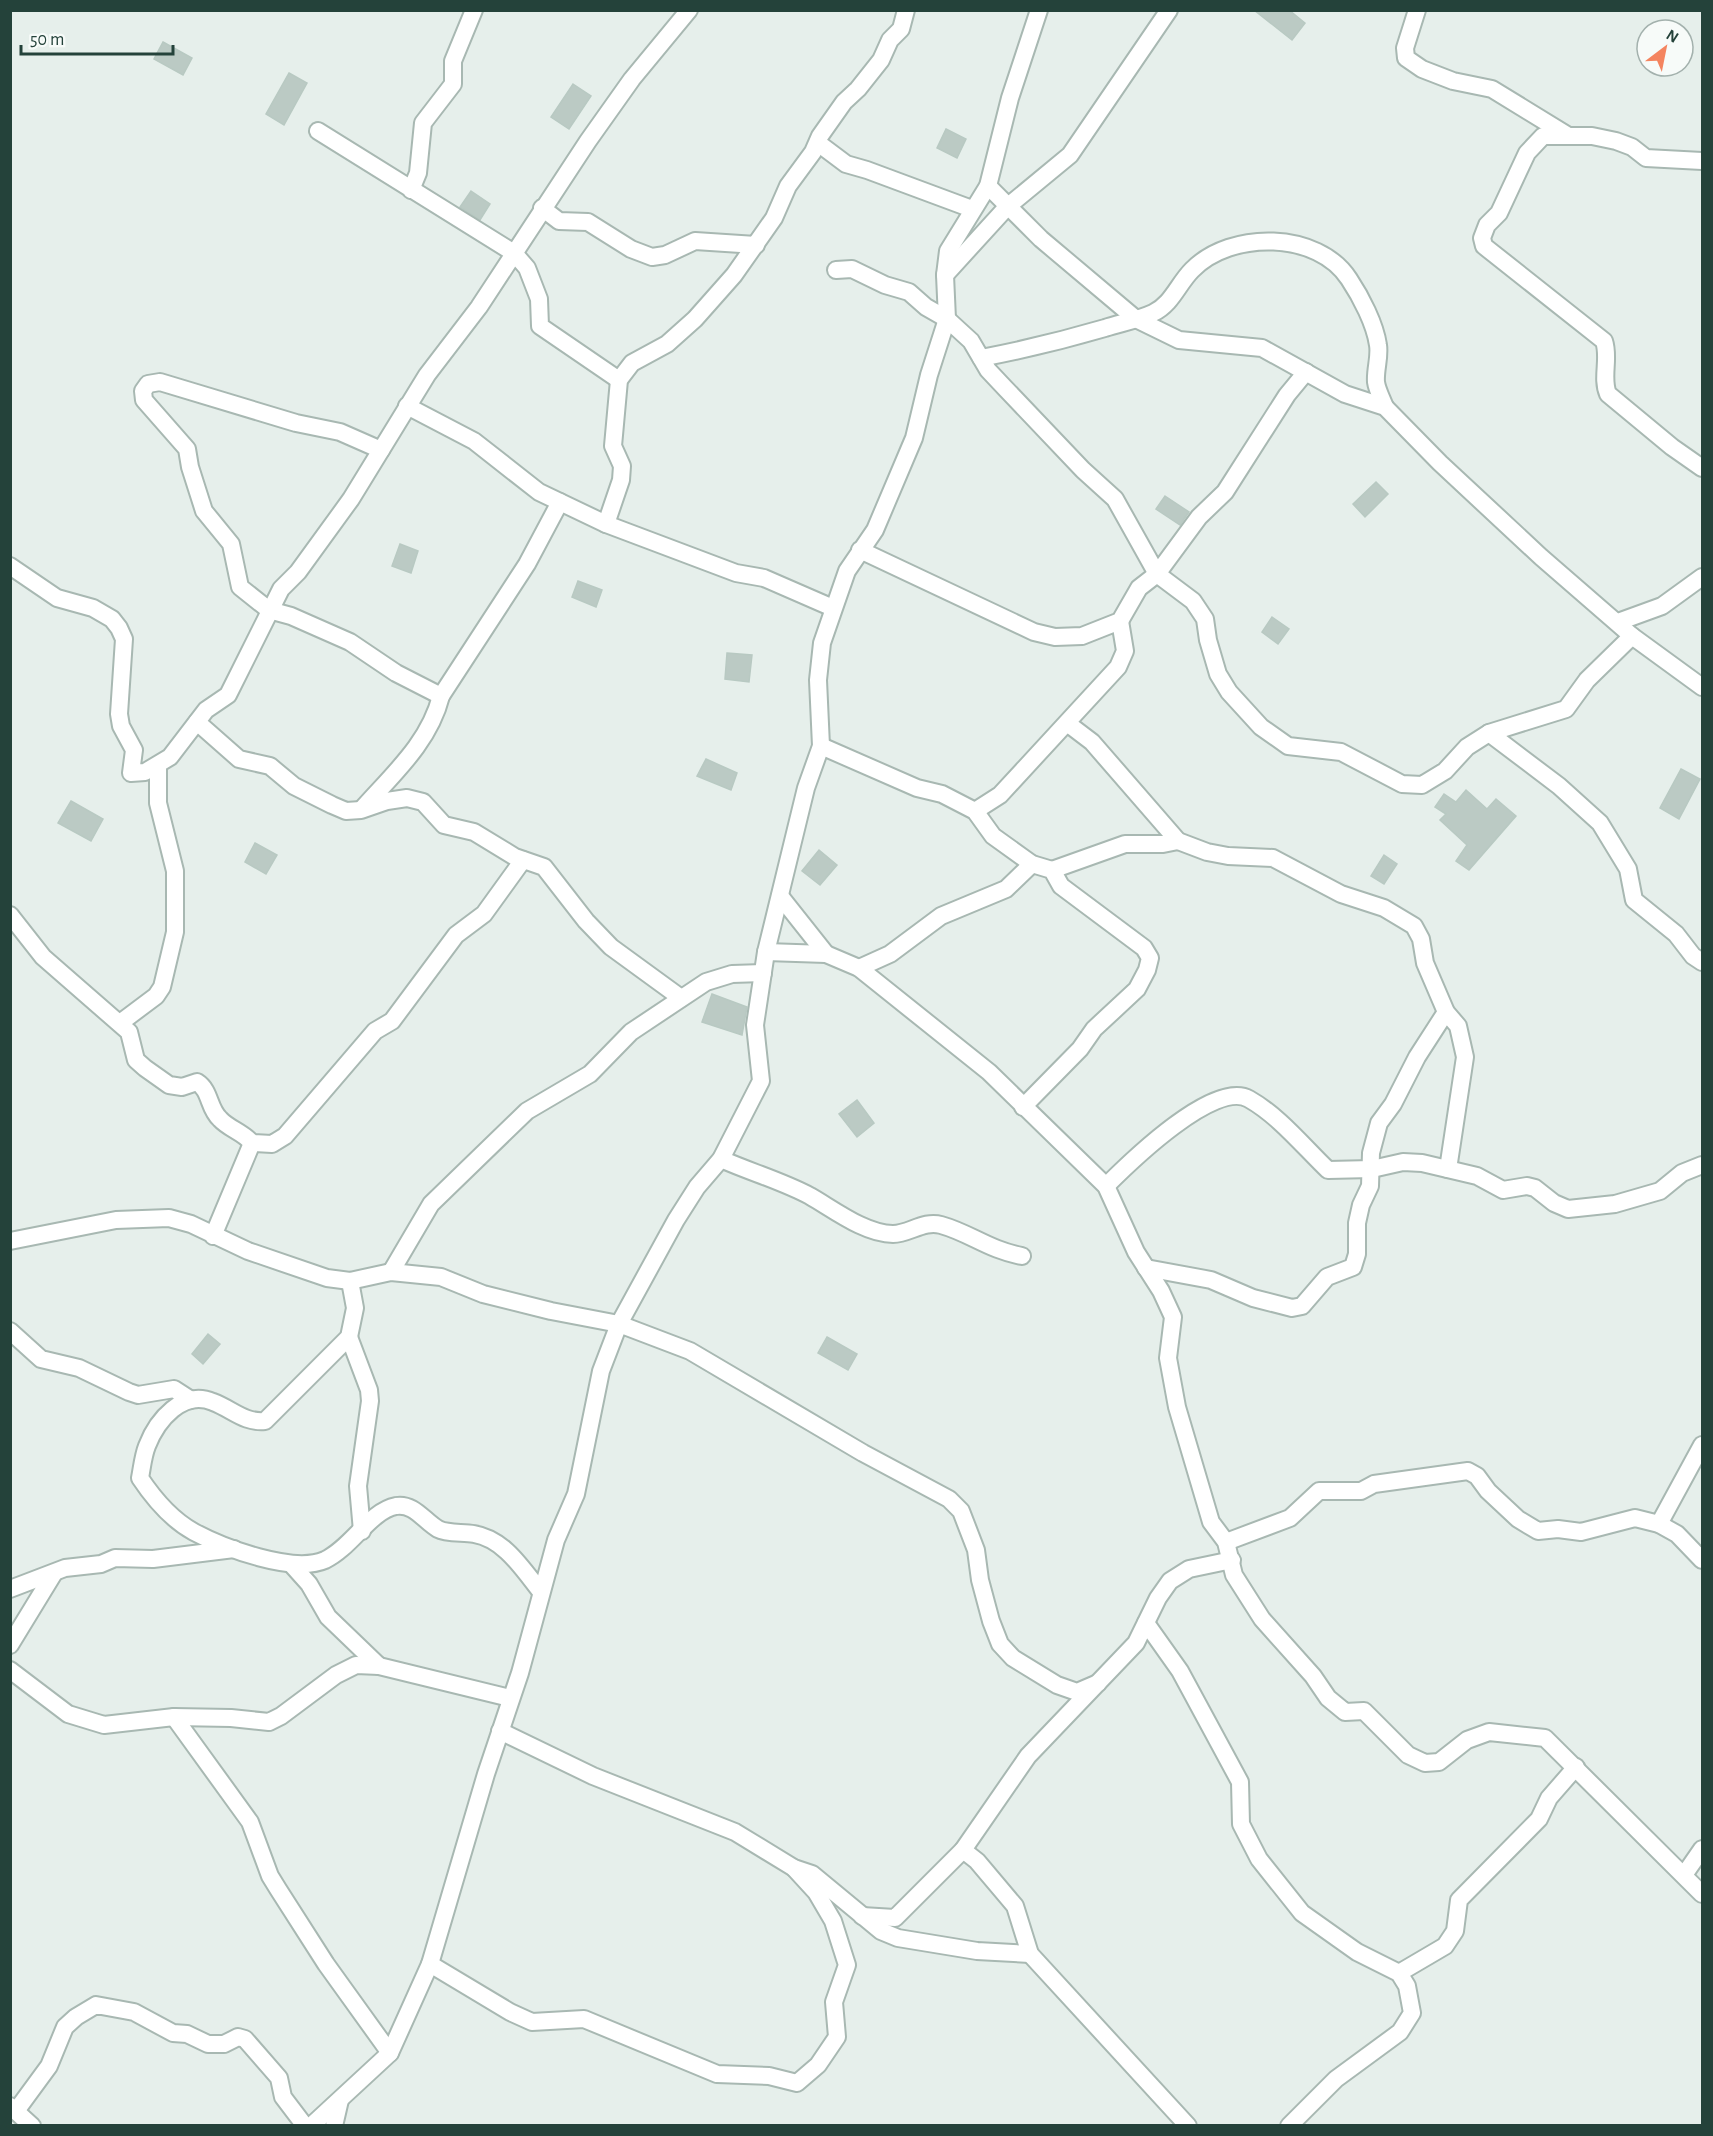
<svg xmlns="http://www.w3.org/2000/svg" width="1713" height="2136" viewBox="0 0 1713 2136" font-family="'Alegreya Sans',sans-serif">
<rect width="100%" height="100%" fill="#e6efeb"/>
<g fill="#bbcac4" stroke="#b8c9c2" stroke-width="1.5">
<polygon points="1254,10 1289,10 1305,23 1292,40"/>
<polygon points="163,42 192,58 183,75 154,59"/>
<polygon points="289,73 307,83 284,125 266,114"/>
<polygon points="573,84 591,96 569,129 551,117"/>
<polygon points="946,129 966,139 957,158 937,148"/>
<polygon points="471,191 490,204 480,220 460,207"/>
<polygon points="1376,482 1388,494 1365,517 1353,504"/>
<polygon points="1165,496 1189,512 1180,525 1156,509"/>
<polygon points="400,544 418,551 411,573 392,566"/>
<polygon points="578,581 602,590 596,607 572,597"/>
<polygon points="1272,617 1289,629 1278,644 1262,632"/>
<polygon points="727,653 752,655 749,682 725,679"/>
<polygon points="706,759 737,773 731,790 697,776"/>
<polygon points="1681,769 1700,779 1679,819 1660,808"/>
<polygon points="1466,790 1487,809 1496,799 1516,816 1469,870 1456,861 1467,845 1440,820 1446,814 1435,807 1444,794 1456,802"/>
<polygon points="71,801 103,819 91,841 58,823"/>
<polygon points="255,843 277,855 266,874 245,862"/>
<polygon points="819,850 837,865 820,885 802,871"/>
<polygon points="1384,855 1397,864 1384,884 1371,876"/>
<polygon points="712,994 747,1007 742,1035 702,1022"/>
<polygon points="857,1100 874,1123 857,1137 839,1114"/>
<polygon points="208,1334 220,1344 203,1364 192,1354"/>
<polygon points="827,1337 857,1354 848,1370 818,1353"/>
</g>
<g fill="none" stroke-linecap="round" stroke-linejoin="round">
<defs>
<g id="street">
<polyline points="1417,10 1405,48 1406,58 1422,69 1453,81 1492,89 1567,135"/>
<polyline points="318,131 514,253 527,268 539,299 540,326 619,380"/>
<polyline points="818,143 846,164 867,170 972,209"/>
<path d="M1702 161 1646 158 1632 147 1616 141 1592 136H1543L1527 153 1499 213 1487 225 1482 238 1484 246 1604 341C1610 358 1601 378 1608 394L1672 447 1702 468"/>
<polyline points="988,186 1041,239 1136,319 1179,340 1262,348 1345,394 1385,407 1440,463 1541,557 1632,636 1702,687"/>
<polyline points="411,190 418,173 423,123 453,84 453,61 474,10"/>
<polyline points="542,208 559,221 588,222 631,249 652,257 665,255 695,241 756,245"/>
<polyline points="836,270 852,269 885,285 909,292 926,307 947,319 971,341 988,370 1004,387 1083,470 1115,499 1157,574 1193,601 1205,619 1208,640 1218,674 1229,692 1261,727 1288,746 1341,752 1402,784 1422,785 1445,771 1467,747 1489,733 1566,709 1587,680 1632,636"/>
<polyline points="945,275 1007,207 1070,155 1169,10"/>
<path d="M981 358C1023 350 1064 340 1105 328 1120 323 1138 320 1153 313 1172 304 1178 284 1192 270 1231 230 1318 231 1349 279 1361 297 1375 324 1378 345 1380 357 1375 370 1376 382 1377 390 1382 399 1385 407"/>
<polyline points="407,406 474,441 539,492 606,524 736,573 764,578 833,608"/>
<polyline points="381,450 340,432 296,423 160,382 148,384 143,391 144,400 187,449 190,467 204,511 231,544 240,587 269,610 291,616 350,642 396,673 441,696"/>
<polyline points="606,524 621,480 622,466 613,446 619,380 632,363 667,344 695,319 734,275 774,218 788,186 813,152 820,136 844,102 858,89 881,60 890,40 901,29 906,10"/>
<polyline points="860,550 1034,632 1055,637 1082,636 1120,621 1139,588 1157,574 1199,517 1225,492 1287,395 1306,372"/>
<polyline points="10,566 57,598 93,608 112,619 119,628 124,639 119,714 121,726 134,750 131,773 145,772 170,757 206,710 228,695 281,589 298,572 351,499 427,375 479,307 588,141 632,79 689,10"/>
<polyline points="1618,622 1662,606 1702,577"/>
<polyline points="197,722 239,759 270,766 294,786 332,805 346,811 361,810 387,801 407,798 423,802 444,825 474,832 515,857 544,867 586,921 611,947 681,998"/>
<polyline points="1067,723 1092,742 1178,841 1207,852 1228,856 1273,858 1341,894 1384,908 1414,926 1421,939 1425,963 1446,1012 1458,1026 1465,1057 1448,1169"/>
<polyline points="1489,733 1559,786 1600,823 1628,869 1634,900 1676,934 1693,956 1702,962"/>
<polyline points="821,746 917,788 942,794 975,811 993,836 1032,864 1052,870 1061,886 1144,948 1150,958 1147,970 1137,989 1094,1029 1080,1049 1023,1107"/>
<path d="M362 809C393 774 429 743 441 696L527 564 560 502"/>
<polyline points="975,811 1000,795 1118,667 1125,651 1120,621"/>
<polyline points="1052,870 1125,844 1163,844 1178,841"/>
<polyline points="780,896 826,954"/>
<path d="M10 915 43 957 129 1032 136 1060 145 1068 169 1085 182 1087 197 1082C211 1091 208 1108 220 1119 229 1129 243 1132 252 1143L272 1144 285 1136 375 1031 392 1021 456 935 484 914 523 860"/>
<polyline points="766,952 826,954 859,968 989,1072 1106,1186 1136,1252 1161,1291 1173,1317 1168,1358 1177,1407 1211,1522 1226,1542 1234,1575 1262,1619 1313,1676 1328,1698 1345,1712 1364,1711 1408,1755 1425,1763 1439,1762 1467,1740 1489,1732 1545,1738 1702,1894"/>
<polyline points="859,968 890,954 941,916 1006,889 1032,864"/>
<polyline points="120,1023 156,996 162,987 175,932 175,871 158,803 158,766"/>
<path d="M721 1159C750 1172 782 1181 810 1196 833 1209 865 1234 893 1234 909 1234 924 1220 941 1225 970 1233 989 1250 1022 1256"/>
<path d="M1106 1186C1130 1162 1215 1079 1249 1099 1279 1116 1303 1146 1328 1170L1372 1169 1403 1162 1422 1163 1477 1176 1503 1190 1527 1186 1535 1188 1554 1203 1568 1209 1615 1204 1660 1191 1682 1173 1702 1165"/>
<polyline points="213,1236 252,1143"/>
<polyline points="10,1241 116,1220 169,1218 191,1224 248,1251 327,1278 350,1281 391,1272 441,1277 483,1294 551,1311 619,1324 690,1351 863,1453 949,1499 961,1511 976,1550 980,1580 991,1621 1000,1644 1013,1658 1057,1685 1077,1692 1098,1683"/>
<polyline points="1146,1268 1211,1280 1253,1298 1292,1308 1302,1306 1327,1277 1353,1267 1357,1254 1357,1223 1361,1205 1370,1186 1371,1153 1379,1123 1393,1104 1417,1057 1446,1012"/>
<polyline points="391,1272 431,1204 527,1111 590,1074 631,1032 706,982 732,974 763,973"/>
<path d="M350 1281 355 1308 349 1337 265 1421C244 1423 232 1409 213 1402 183 1389 157 1420 147 1446 143 1456 142 1468 140 1478 154 1499 172 1520 194 1532 224 1548 293 1574 325 1560 352 1547 370 1511 396 1506 414 1503 424 1521 438 1529 447 1534 463 1532 474 1534 504 1539 522 1568 541 1592"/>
<polyline points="10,1331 41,1359 79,1368 129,1392 138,1395 174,1389 191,1400"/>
<polyline points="349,1337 369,1390 370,1401 358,1486 362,1531"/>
<polyline points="1659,1524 1702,1445"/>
<polyline points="1226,1542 1290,1518 1319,1491 1361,1491 1374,1484 1468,1471 1477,1476 1488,1491 1518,1519 1538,1531 1558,1529 1581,1532 1635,1518 1659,1524 1677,1534 1702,1560"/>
<polyline points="292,1565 309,1584 328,1617 379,1666"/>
<polyline points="10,1589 65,1568 101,1564 115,1558 153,1559 234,1549"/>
<polyline points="1146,1623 1180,1671 1240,1782 1241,1824 1259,1859 1302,1913 1357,1952 1399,1973 1407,1986 1412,2013 1400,2032 1336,2079 1289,2126"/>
<polyline points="10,1645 54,1573"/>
<polyline points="10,1670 68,1714 104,1725 174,1717 231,1718 269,1722 281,1716 336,1675 356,1665 379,1666 510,1698"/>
<polyline points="174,1717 250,1822 270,1876 278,1889 326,1964 390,2053"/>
<polyline points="500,1731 593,1776 735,1832 794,1868 812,1874 881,1931 898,1938 977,1951 1030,1954"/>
<polyline points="963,1850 977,1861 1015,1906 1030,1954 1188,2126"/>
<polyline points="1684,1875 1702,1849"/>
<polyline points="862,1916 895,1918 963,1850 1028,1756 1136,1643 1158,1598 1170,1581 1189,1569 1232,1560"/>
<polyline points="430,1964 510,2012 532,2022 584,2019 717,2074 769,2076 797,2083 818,2065 837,2037 834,2002 847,1965 833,1921 816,1892 794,1868"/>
<polyline points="1399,1973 1445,1946 1455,1931 1459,1900 1539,1819 1549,1798 1576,1767"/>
<polyline points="10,2106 32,2126"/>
<polyline points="16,2111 49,2066 65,2027 76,2017 96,2005 134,2012 173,2033 187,2034 208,2044 224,2044 238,2037 245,2039 279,2078 283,2097 305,2126"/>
<polyline points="311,2126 390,2053 430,1964 486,1774 520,1673 556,1540 576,1494 601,1371 619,1324 676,1220 697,1187 721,1159 761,1081 755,1025 766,952 806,788 821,746 818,680 822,643 847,571 875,530 914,438 929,375 947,319 945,275 948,251 988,186 1010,98 1039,10"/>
<polyline points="334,2126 340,2100"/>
</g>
</defs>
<use href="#street" stroke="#a8b8b2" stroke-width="20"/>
<use href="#street" stroke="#fff" stroke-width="16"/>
</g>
<rect width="1713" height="2136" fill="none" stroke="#24423a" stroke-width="24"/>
<g transform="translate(1665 48) rotate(32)"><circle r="28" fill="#f7fbf9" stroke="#a3b1ad" stroke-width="1.5"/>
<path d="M0-4.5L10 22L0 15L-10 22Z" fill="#f4845f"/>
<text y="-9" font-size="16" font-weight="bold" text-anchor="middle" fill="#24423a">N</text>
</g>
<path d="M21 45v9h152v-9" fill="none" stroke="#24423a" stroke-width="3"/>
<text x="30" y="45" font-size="18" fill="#24423a" stroke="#f7fbf9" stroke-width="4.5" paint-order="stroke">50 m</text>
</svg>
